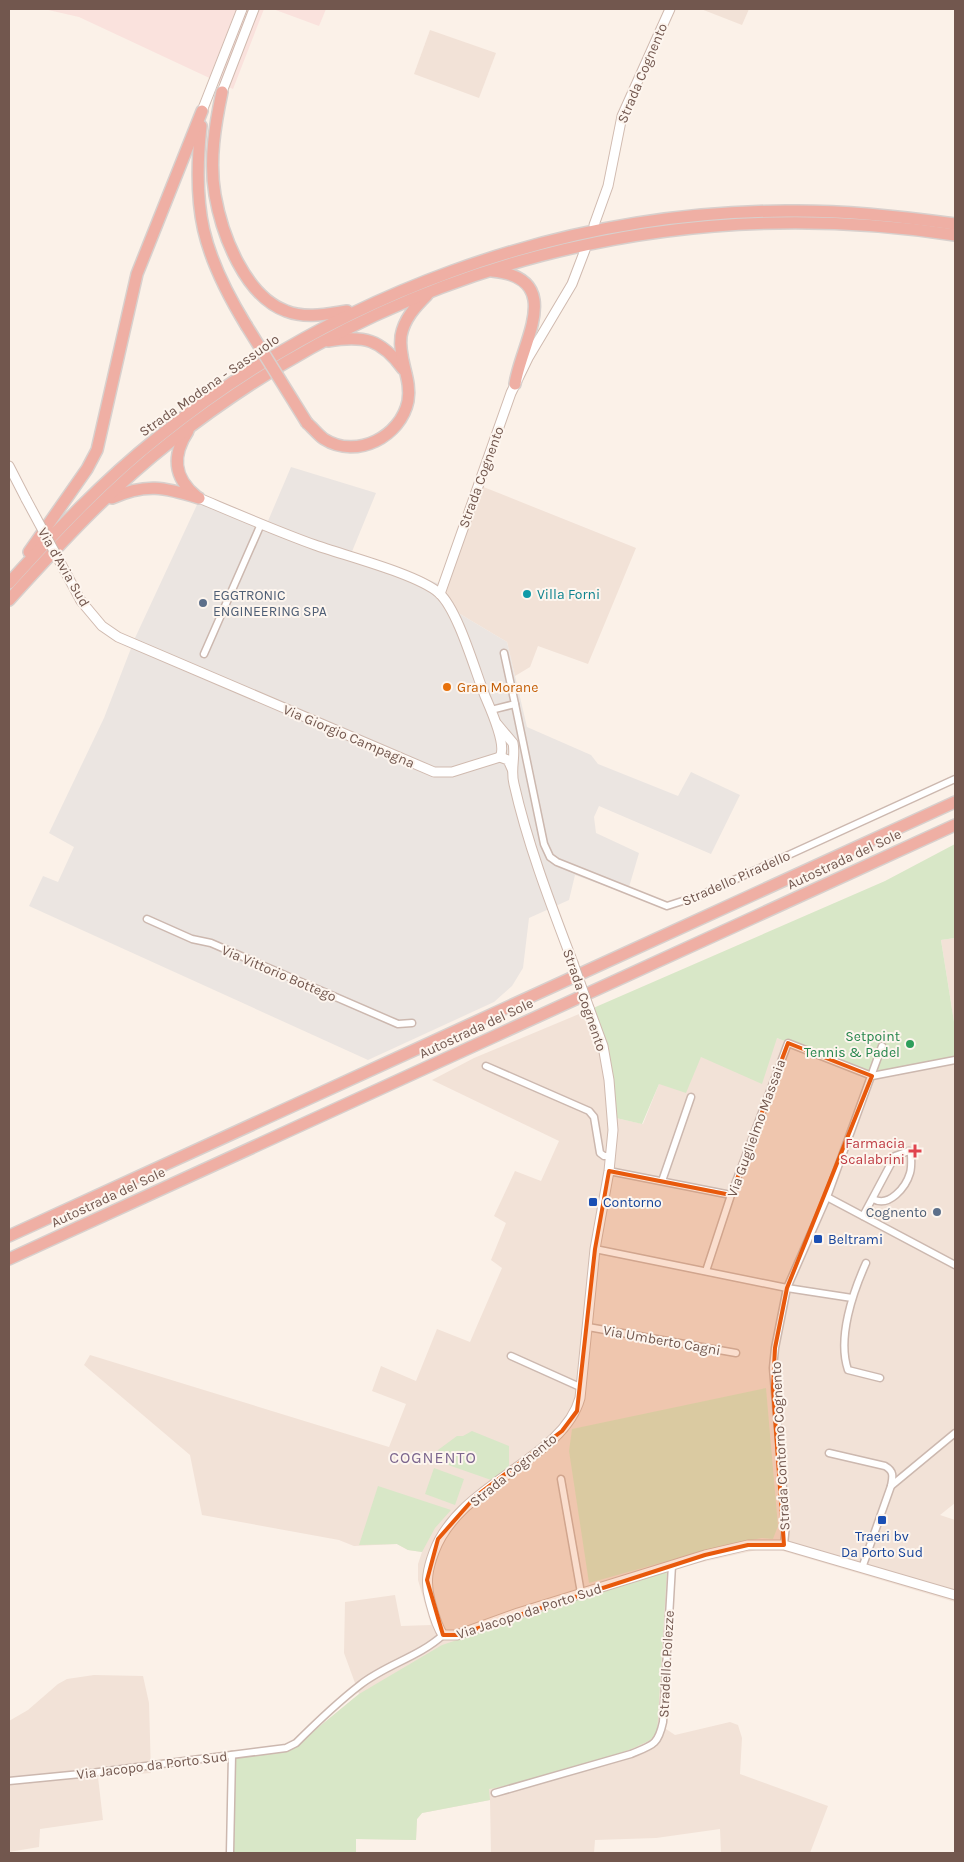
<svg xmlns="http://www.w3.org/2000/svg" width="964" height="1862" viewBox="0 0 964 1862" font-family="Karla,sans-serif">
<rect width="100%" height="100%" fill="#fbf1e8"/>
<g fill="#f2e2d7">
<polygon points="701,9 749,9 742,25"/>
<polygon points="430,30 496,53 479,98 414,74"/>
<polygon points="481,486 636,548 588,664 538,646 530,667 515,676 507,642 460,614 437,583 451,578"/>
<polygon points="955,938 955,1028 941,940"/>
<polygon points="591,1009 609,1061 614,1091 616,1118 643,1124 659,1084 701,1057 777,1038 871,1076 955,1061 955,1503 940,1515 955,1520 955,1602 776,1549 761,1549 676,1568 666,1729 675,1735 730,1722 738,1725 742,1738 740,1774 828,1806 810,1853 721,1853 720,1829 656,1838 595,1840 594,1853 491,1853 490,1800 422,1813 417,1819 416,1840 356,1839 356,1853 276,1753 292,1749 359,1694 344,1653 345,1602 395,1595 401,1626 431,1625 418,1580 418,1564 422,1552 408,1550 397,1544 354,1546 339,1540 202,1515 190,1455 84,1365 90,1355 389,1447 406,1404 372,1391 381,1366 416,1381 437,1329 470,1342 502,1268 491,1260 506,1223 494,1216 515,1171 541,1181 559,1141 432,1080 474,1058"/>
<polygon points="94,1675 143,1676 149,1703 151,1773 98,1777 103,1820 40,1829 39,1847 9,1852 9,1721 28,1710 58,1684 67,1679"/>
</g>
<g fill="#fae2dd">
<polygon points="44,9 264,9 233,89 79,17"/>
<polygon points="273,9 326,9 319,26"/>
</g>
<polygon fill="#ebe5e1" points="291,467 376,493 351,554 437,583 460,614 507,642 527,727 591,755 598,764 678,796 691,772 740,795 711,854 599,806 594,817 596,833 639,853 627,894 575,875 569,900 529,918 523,968 512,986 494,1002 368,1060 29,906 43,876 58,882 74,847 49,833 104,718 135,638 202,494 268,521"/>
<g fill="#d8e7c7">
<path d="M955 844V938L941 940 955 1028V1061L871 1076 777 1038 762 1084 701 1057 686 1093 659 1084 642 1124 616 1118C614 1079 603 1045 591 1009L885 881Z"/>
<polygon points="766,1388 778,1526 773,1539 762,1538 721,1546 589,1583 569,1451 572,1429"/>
<polygon points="472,1431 509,1446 509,1467 494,1481 434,1460 438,1450 457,1436 463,1436"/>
<polygon points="434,1468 464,1479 455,1505 425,1494"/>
<polygon points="378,1486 451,1510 435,1528 422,1552 408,1550 397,1544 359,1545"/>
<path d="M667 1570 657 1734C643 1753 518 1784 489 1789L490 1800 422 1813 417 1819 416 1840 356 1839V1853H233L235 1757 292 1749 359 1694 442 1645Z"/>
</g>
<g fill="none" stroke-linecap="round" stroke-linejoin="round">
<defs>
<g id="street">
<polyline points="204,654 261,524"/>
<polyline points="515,704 544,844 550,857 557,862 667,906 701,895 955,779"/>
<polyline points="491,710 515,704 504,653"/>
<polyline points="147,919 192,939 211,943 398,1024 412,1023"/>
<polyline points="486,1066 589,1111 594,1117 600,1153 604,1156 610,1156"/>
<polyline points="872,1076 955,1060"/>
<polyline points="609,1171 731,1195"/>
<polyline points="662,1181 691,1097"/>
<polyline points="827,1197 955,1265"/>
<path d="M863 1216 895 1156 909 1151 911 1153C911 1159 912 1166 910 1173 906 1187 889 1208 873 1199"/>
<polyline points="595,1249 787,1288 852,1298"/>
<path d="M866 1263C853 1292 837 1338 848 1370L880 1378"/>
<polyline points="706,1271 731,1195 788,1043 872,1076"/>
<polyline points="588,1327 736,1353"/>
<polyline points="511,1356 580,1387"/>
<path d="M829 1453 885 1466C894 1471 893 1476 891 1486"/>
<polyline points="561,1479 581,1593"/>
<polyline points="784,1545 786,1524 773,1368 775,1348 787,1288 827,1197 882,1046"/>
<polyline points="862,1568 891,1486 955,1433"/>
<path d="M9 1781 91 1773 286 1748 296 1743C316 1723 338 1702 360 1685 385 1665 419 1657 443 1635"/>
<path d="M495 1793 631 1754C653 1745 658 1745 663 1722L672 1565"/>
<polyline points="230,1853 232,1755"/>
</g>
<g id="secondary">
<polyline points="222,92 254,9"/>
<polyline points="202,111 242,9"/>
<polyline points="594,225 608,186 622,116 670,9"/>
<polyline points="9,466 26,499"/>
<path d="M199 498C237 514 276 531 315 545 346 556 417 574 439 593 458 610 475 671 485 696 491 710 507 745 500 757"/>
<polyline points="440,594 511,393 528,358 572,284 585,250"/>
<polyline points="81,601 102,626 118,637 434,772 452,772 500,757 508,760 512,769"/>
<path d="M497 724 513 743C516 756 510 769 514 784 528 846 551 905 573 963"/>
<path d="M589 1008 603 1046 609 1080 613 1130 609 1171 595 1249 580 1398C563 1460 459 1483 434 1552 428 1568 425 1582 430 1600 433 1611 436 1625 443 1635H457L518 1613 705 1555 748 1545H784L955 1595"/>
</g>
<g id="highway">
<path d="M222 92C215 125 209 161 215 195 222 235 245 296 286 311 306 319 327 314 347 311"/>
<path d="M201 126C192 209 202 253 246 325"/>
<path d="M492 271C567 278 521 343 515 384"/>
<path d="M328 341C364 335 381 339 403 369"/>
<path d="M307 423C313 428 318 435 324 439 357 460 401 436 408 401 412 379 398 359 401 336 404 319 415 307 427 295"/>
<path d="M188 431C172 455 173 477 196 496"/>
<path d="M112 498C146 483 164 487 199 498"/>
<polyline points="29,552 87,469 97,450 137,274 202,111"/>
<path d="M9 583C55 532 103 481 157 438 333 295 558 212 786 211 843 210 899 216 955 224"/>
<path d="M9 600C59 545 110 489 169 443 395 264 671 192 955 235"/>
<polyline points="9,1236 955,802"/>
<polyline points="9,1259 955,825"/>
</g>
</defs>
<use href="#street" stroke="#ccb8af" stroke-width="9"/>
<use href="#secondary" stroke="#d0baaf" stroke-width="11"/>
<use href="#highway" stroke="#d8d0cd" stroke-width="14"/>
<use href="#street" stroke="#fff" stroke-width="6"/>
<use href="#secondary" stroke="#fff" stroke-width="9"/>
<use href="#highway" stroke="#efafa4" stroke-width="11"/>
<defs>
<g id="secondary-bridge">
<polyline points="26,499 81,601"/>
<polyline points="573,963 589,1008"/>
</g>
<polyline id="highway-bridge" points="246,325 307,423"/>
</defs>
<use href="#secondary-bridge" stroke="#d0baaf" stroke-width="11" stroke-linecap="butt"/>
<use href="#highway-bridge" stroke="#d8d0cd" stroke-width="14" stroke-linecap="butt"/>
<use href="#secondary-bridge" stroke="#fff" stroke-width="9"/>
<use href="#highway-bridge" stroke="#efafa4" stroke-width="11"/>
</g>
<path fill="#e8590c" fill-opacity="0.2" stroke="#e8590c" stroke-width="4" stroke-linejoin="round" d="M788 1043 872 1076 787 1288 775 1348 773 1388 784 1545H748L705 1555 457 1635H443L427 1580 438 1539 476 1496 562 1431 577 1411 595 1249 609 1171 731 1195Z"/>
<circle fill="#0f9aa8" stroke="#fdf5ee" stroke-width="2" cx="527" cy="594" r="5"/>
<g fill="#5c6f8a" stroke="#fdf5ee" stroke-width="2">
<circle cx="203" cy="603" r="5"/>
<circle cx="937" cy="1212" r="5"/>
</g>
<circle fill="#e8710a" stroke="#fdf5ee" stroke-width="2" cx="447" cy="687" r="5"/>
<circle fill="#2e9e5b" stroke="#fdf5ee" stroke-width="2" cx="910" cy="1044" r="5"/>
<path fill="#e0444e" stroke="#fdf5ee" stroke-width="2" d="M912.5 1143.5h5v5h5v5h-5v5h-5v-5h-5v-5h5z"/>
<g fill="#1a4fb4" stroke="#fdf5ee" stroke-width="2">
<rect x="588" y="1197" width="10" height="10" rx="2.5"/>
<rect x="813" y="1234" width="10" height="10" rx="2.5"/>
<rect x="877" y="1515" width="10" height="10" rx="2.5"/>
</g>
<g text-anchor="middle" stroke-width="4" stroke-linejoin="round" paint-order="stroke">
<g font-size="14" fill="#72574e" stroke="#fdf5ee">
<text transform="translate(642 73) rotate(-67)" y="5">Strada Cognento</text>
<text transform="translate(209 385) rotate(-35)" y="5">Strada Modena - Sassuolo</text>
<text transform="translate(481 477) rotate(-70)" y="5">Strada Cognento</text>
<text transform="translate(64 567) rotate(60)" y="5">Via d'Avia Sud</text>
<text transform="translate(349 736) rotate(23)" y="5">Via Giorgio Campagna</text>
<text transform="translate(844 859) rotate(-25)" y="5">Autostrada del Sole</text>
<text transform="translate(736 878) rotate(-24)" y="5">Stradello Piradello</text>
<text transform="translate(279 973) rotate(23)" y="5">Via Vittorio Bottego</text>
<text transform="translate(585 1000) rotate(71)" y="5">Strada Cognento</text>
<text transform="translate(476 1028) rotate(-25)" y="5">Autostrada del Sole</text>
<text transform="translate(756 1128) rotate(-70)" y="5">Via Guglielmo Massaia</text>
<text transform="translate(108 1197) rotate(-25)" y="5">Autostrada del Sole</text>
<text transform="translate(662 1340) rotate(10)" y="5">Via Umberto Cagni</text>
<text transform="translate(780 1446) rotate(-93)" y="5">Strada Contorno Cognento</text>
<text transform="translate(513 1470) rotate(-39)" y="5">Strada Cognento</text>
<text transform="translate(529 1611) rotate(-18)" y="5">Via Jacopo da Porto Sud</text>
<text transform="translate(666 1664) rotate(-87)" y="5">Stradello Polezze</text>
<text transform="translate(152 1765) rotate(-7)" y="5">Via Jacopo da Porto Sud</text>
</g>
<g font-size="14" fill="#0d838f" stroke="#fdf5ee" text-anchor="start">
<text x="537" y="599">Villa Forni</text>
</g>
<g font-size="14" fill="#4e5e75" stroke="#fdf5ee" text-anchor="start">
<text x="213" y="600">EGGTRONIC<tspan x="213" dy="16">ENGINEERING SPA</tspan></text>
<text x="927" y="1217" text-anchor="end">Cognento</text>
</g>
<g font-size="14" fill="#c56008" stroke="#fdf5ee" text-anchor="start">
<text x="457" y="692">Gran Morane</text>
</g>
<g font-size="14" fill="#27864d" stroke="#fdf5ee" text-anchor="end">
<text x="900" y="1041">Setpoint<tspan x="900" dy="16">Tennis &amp; Padel</tspan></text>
</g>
<g font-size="14" fill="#be3a42" stroke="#fdf5ee" text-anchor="end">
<text x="905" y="1148">Farmacia<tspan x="905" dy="16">Scalabrini</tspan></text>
</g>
<g font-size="14" fill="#164399" stroke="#fdf5ee" text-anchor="start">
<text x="603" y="1207">Contorno</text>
<text x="828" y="1244">Beltrami</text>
<text x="882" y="1541" text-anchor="middle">Traeri bv<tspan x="882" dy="16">Da Porto Sud</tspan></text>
</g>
<g font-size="16" letter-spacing="1" fill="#7c668e" stroke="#fdf5ee">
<text x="433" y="1463">COGNENTO</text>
</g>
</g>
<rect width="964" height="1862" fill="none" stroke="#72574e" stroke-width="20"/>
</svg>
